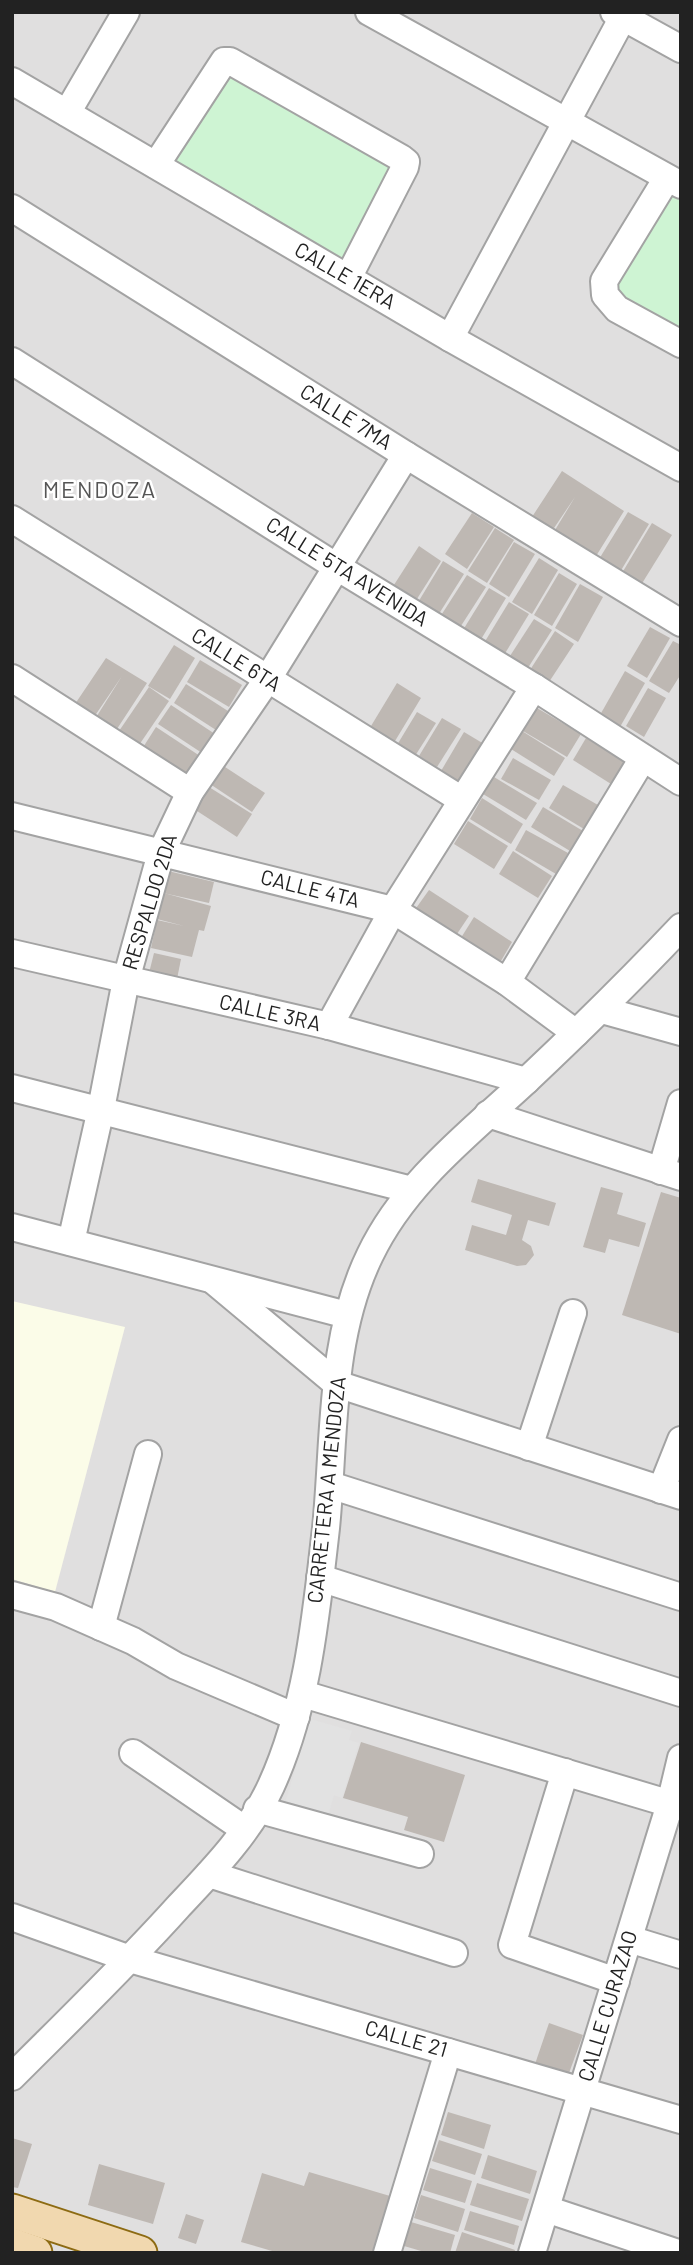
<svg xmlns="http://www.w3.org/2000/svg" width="693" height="2265" viewBox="0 0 693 2265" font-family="Barlow,sans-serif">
<rect width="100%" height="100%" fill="#f1efea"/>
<rect fill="#e0dfdf" x="12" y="12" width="669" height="2241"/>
<polygon fill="#fbfce8" points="12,1301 125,1327 55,1592 12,1579"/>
<g fill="#cef4d3">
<polygon points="226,65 395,162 343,265 166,158"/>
<polygon points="669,191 681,197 681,331 610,290"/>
</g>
<polygon fill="#e2e2e2" points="310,1719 352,1731 349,1740 359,1743 342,1798 334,1795 324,1830 281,1817"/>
<g fill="#beb8b3">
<polygon points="562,471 624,511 593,561 552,535 575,497 550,534 530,520"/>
<polygon points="628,512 649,524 617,577 596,564"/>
<polygon points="472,513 494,527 467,569 445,554"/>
<polygon points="652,523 672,535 641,585 622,573"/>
<polygon points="495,528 514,540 487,583 468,571"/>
<polygon points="514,542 535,554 509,597 489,584"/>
<polygon points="419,546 441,561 415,602 392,588"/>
<polygon points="539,558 558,570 532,614 512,602"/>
<polygon points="443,561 464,574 437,617 417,604"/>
<polygon points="559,573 577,584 552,626 534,615"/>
<polygon points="467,575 486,587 459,629 440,617"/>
<polygon points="580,584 603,597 578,642 555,628"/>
<polygon points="489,588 506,598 480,641 463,630"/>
<polygon points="509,602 529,614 504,655 484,643"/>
<polygon points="534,619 552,630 526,671 508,659"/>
<polygon points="650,627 670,638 647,678 627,666"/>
<polygon points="555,631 574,644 549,682 530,670"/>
<polygon points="673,641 681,645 681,674 669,693 649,681"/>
<polygon points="174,645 195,658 170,699 148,686"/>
<polygon points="106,658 147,683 115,732 95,719 122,676 92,720 73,707"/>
<polygon points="200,660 242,685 229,707 187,682"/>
<polygon points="625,671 645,683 620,727 600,715"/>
<polygon points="397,683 421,698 392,746 368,731"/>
<polygon points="186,684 228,711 216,730 174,703"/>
<polygon points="149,687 169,701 137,748 117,734"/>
<polygon points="648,688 666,698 644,737 626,726"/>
<polygon points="171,705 215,734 202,753 158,724"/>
<polygon points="537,708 581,734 567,757 523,731"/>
<polygon points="417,712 436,723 415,756 397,745"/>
<polygon points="442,718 461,729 437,767 419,756"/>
<polygon points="156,727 200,756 186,777 142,749"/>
<polygon points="522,731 565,758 554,776 511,749"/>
<polygon points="464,732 484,744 460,783 441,771"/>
<polygon points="586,738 625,762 611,784 573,760"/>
<polygon points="513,758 551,780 539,800 501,779"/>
<polygon points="222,765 265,793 252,812 210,784"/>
<polygon points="494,777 537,803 526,820 483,794"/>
<polygon points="563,785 598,805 584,829 549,808"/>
<polygon points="209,787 252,814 237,837 194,809"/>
<polygon points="482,798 523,824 511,844 470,819"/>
<polygon points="543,807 583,831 570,851 531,827"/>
<polygon points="468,821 508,846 494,869 454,844"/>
<polygon points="526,830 568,853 556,874 515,850"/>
<polygon points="513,851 552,876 538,898 499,874"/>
<polygon points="168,871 214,882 209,903 163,893"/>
<polygon points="429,890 469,916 455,937 414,911"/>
<polygon points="164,893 211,906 204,931 199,930 192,957 151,948 157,920 184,926 157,919"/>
<polygon points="474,917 512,942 498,966 459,941"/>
<polygon points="154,953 181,959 177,979 149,973"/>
<polygon points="478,1179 556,1203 549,1226 528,1220 522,1240 531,1246 534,1255 526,1265 517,1266 465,1250 472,1225 506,1235 512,1215 471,1202"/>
<polygon points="601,1187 623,1193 617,1214 646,1223 639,1247 609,1239 605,1253 583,1247"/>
<polygon points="661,1192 681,1198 681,1334 622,1315"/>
<polygon points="361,1742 465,1775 444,1842 404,1830 408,1817 343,1798"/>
<polygon points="549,2023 583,2035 569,2073 566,2075 534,2067"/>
<polygon points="448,2112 491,2125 484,2149 441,2135"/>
<polygon points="12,2138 32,2144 18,2188 12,2187"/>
<polygon points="439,2140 482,2154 475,2175 432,2161"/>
<polygon points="488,2155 537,2171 530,2194 481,2178"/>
<polygon points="99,2164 165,2183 153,2224 88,2205"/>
<polygon points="430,2168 472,2181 465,2203 423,2190"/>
<polygon points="309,2172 390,2196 373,2253 279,2253 241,2242 262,2173 304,2186"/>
<polygon points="477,2183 529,2199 522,2221 470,2205"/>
<polygon points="421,2195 465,2209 458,2232 414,2218"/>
<polygon points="470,2211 519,2226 514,2245 464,2230"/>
<polygon points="186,2214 204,2220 196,2244 178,2238"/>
<polygon points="411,2222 455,2235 450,2253 428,2253 404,2246"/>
<polygon points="462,2232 515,2250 514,2253 455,2253"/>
</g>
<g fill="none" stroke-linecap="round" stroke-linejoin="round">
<defs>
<g id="minor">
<polyline points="369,12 681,185"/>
<polyline points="614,12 681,49"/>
<polyline points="12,81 450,338 681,468"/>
<polyline points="67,113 126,12"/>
<polyline points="156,165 224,61 230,61 401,158 406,162 405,167 348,278"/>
<polyline points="667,178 604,281 605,295 617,309 681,344"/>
<polyline points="12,208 406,455 681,623"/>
<polyline points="450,338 623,17"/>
<polyline points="12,361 337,567 534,687 681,782"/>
<polyline points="12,519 462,800"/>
<polyline points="12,678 190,792"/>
<polyline points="12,816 393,910 507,982 576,1033"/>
<polyline points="12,953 329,1026 526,1081"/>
<polyline points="507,982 643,758"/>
<polyline points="602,1010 681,1032"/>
<polyline points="329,1026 393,910 534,687"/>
<polyline points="12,1088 412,1190"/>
<polyline points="488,1114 681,1177"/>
<polyline points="661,1171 681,1103"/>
<polyline points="12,1227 347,1315"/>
<polyline points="71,1242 101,1109 126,980 161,853 190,792 267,680 406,455"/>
<polyline points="215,1282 337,1384 681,1496"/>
<polyline points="529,1447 573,1313"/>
<polyline points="330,1485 681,1597"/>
<polyline points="661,1490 681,1440"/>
<polyline points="320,1578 681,1693"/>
<polyline points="12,1595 56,1607 133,1641 176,1666 296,1717"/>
<polyline points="101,1627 148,1454"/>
<polyline points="303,1694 681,1807"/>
<polyline points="133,1753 244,1829"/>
<polyline points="565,1772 512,1945 616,1981"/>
<polyline points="257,1809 420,1854"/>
<polyline points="209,1874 454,1953"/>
<polyline points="12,1917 130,1959 681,2120"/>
<polyline points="629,1939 681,1955"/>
<path d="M12 2077C68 2021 125 1966 178 1907 212 1871 250 1832 271 1786 308 1705 316 1615 326 1528 335 1437 329 1339 370 1255 405 1182 470 1133 527 1080 580 1030 631 980 681 927"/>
<polyline points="546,2209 678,2253"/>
<polyline points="387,2253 448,2052"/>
<polyline points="532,2253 670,1804 681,1758"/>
</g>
<g id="major">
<polyline points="12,2211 140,2253"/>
<polyline points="12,2245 35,2253"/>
</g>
</defs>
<use href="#minor" stroke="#a3a3a3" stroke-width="30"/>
<use href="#major" stroke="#8d6b13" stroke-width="37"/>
<use href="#minor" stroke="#fff" stroke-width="26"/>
<use href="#major" stroke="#f1d8af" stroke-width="33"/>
</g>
<g text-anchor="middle" stroke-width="5" stroke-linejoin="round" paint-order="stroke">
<g font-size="21" fill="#222" stroke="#fff">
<text transform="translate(345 276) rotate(30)" y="7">CALLE 1ERA</text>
<text transform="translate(346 417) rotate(32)" y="7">CALLE 7MA</text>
<text transform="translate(347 572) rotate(32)" y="7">CALLE 5TA AVENIDA</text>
<text transform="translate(236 660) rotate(32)" y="7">CALLE 6TA</text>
<text transform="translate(310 889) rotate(14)" y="7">CALLE 4TA</text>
<text transform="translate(150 902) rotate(-73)" y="7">RESPALDO 2DA</text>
<text transform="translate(270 1013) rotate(13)" y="7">CALLE 3RA</text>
<text transform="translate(327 1490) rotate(-84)" y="7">CARRETERA A MENDOZA</text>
<text transform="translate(608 2006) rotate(-73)" y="7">CALLE CURAZAO</text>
<text transform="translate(406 2039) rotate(16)" y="7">CALLE 21</text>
</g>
<g font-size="23" letter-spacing="2" fill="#555" stroke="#fff">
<text x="100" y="498">MENDOZA</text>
</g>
</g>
<rect width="693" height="2265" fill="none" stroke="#222222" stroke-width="28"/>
</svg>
